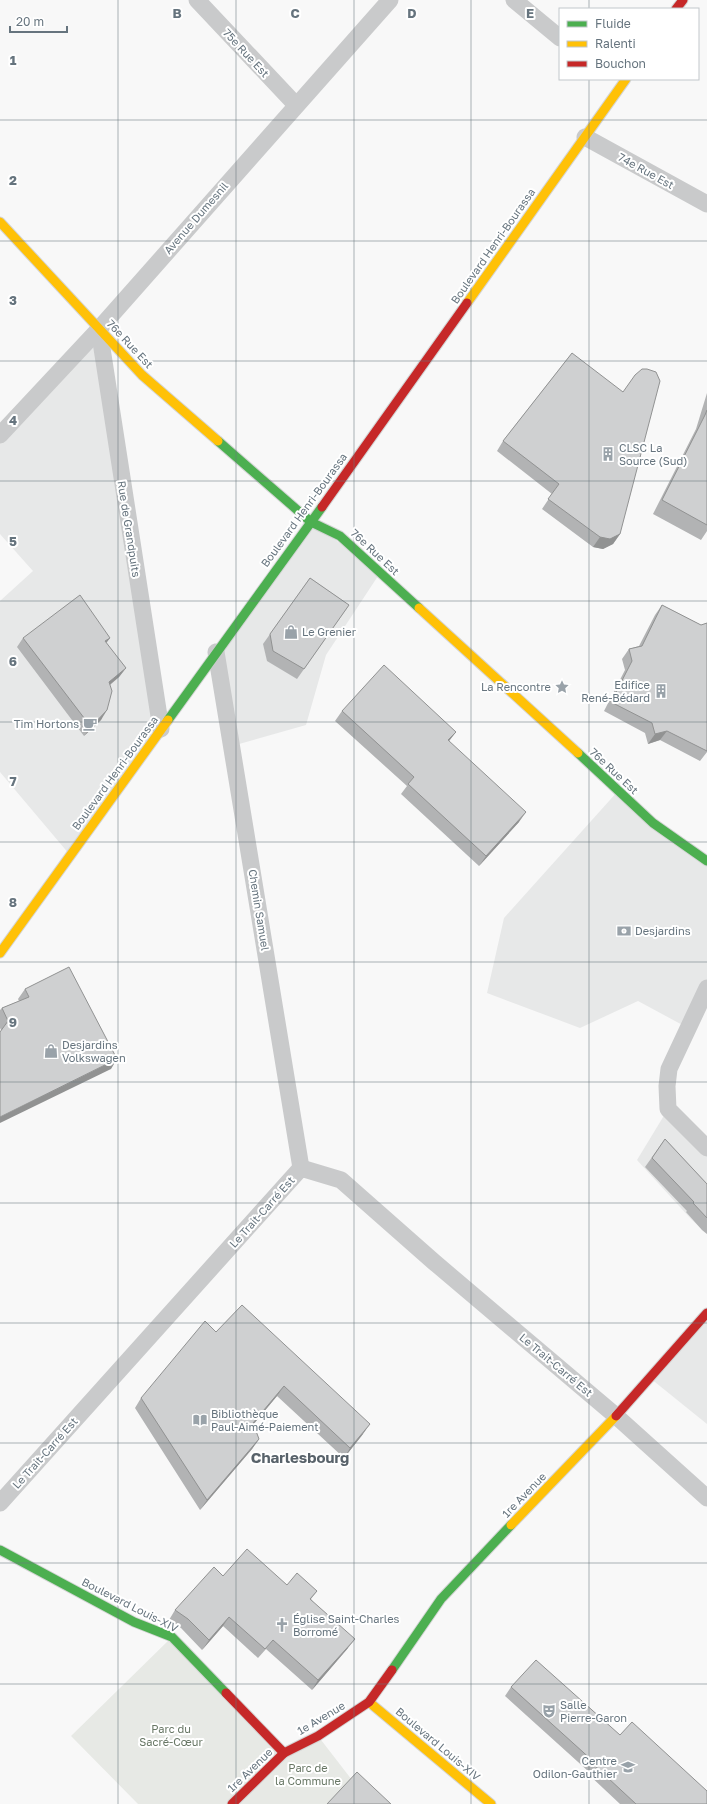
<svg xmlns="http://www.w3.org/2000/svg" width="707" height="1804" viewBox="0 0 707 1804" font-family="'Golos Text',sans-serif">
<rect width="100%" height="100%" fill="#f8f8f8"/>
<g fill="#e7e8e8">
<polygon points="99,329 161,729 70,855 0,772 0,601 33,571 0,534 0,435"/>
<polygon points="311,522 380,573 326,655 306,725 232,746 216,652"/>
<polygon points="618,791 707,861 707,988 688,1028 638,1001 580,1028 487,993 504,918"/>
<polygon points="668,1109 707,1148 707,1234 691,1219 637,1160"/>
<polygon points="707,1313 707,1424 650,1378"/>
</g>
<polygon fill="#e7e9e5" points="172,1637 284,1752 318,1736 352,1780 329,1804 138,1804 71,1736"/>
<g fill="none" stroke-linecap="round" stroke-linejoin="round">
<defs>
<g id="fast">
<polyline points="218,441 311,522 340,536 419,608"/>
<polyline points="168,720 322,507"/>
<polyline points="578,753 653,823 707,861"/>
<polyline points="0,1550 134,1622 172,1637 226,1693"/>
<polyline points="392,1670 441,1599 511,1525"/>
</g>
<g id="slow">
<polyline points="0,222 142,375 218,441"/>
<polyline points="467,303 626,79"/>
<polyline points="419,608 578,753"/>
<polyline points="0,953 168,720"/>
<polyline points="511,1525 616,1416"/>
<polyline points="369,1702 491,1804"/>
</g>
<g id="jam">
<polyline points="676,9 683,0"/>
<polyline points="322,507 467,303"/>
<polyline points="616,1416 707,1313"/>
<polyline points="226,1693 284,1753"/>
<polyline points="232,1804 284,1753 318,1736 369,1702 392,1670"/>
</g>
</defs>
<use href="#fast" stroke="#d4d5d5" stroke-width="11"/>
<use href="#slow" stroke="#d4d5d5" stroke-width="11"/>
<use href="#jam" stroke="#d4d5d5" stroke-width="11"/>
<g stroke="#c9cacb" stroke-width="17">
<polyline points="197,0 296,105"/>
<polyline points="514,0 560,38"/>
<polyline points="585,137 707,204"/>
<polyline points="99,329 161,729"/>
<polyline points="0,435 99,329 390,0"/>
<polyline points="216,652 301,1168"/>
<polyline points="707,988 669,1069 667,1086 668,1109 707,1148"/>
<polyline points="0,1503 301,1168 341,1180 434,1262 616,1416 707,1498"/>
</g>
<use href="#fast" stroke="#4caf50" stroke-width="9"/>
<use href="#slow" stroke="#ffc107" stroke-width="9"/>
<use href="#jam" stroke="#c62828" stroke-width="9"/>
</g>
<g fill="#b2b3b4">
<polygon points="572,353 620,534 613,544 603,549 593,547 542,509 552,494 497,451 503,441"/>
<polygon points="707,393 707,531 701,540 653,514 696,429"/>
<polygon points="310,578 349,605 297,679 267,661 263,644"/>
<polygon points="662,605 701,625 707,623 707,752 700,761 660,740 648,744 645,733 604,711 625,670 622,659 629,649 639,646 655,615"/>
<polygon points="23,638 110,638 106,643 126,668 119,677 110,685 101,720 84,736 17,647"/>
<polygon points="342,711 456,732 449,741 519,822 479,866 401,794 407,786 335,721"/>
<polygon points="25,989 111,1069 1,1030 0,1028 0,1010 2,1008 19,1001 18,999"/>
<polygon points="665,1139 707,1184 707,1234 702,1230 686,1212 687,1211 645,1167"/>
<polygon points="216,1332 363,1434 344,1458 277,1396 253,1425 259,1439 252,1449 200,1510 135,1408 141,1398"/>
<polygon points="223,1576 287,1585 317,1591 311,1599 348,1648 312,1690 266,1649 258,1658 223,1626 202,1650 181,1628 169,1620 175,1610"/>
<polygon points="511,1687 707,1804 620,1804 587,1773 588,1771 505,1696"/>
</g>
<g fill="#919292">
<polygon points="620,534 613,544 603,549 593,547 600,537"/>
<polygon points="110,638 103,647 105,641"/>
<polygon points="126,668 119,677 102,691 109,682"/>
<polygon points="107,710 101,720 84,736 91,727"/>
<polygon points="667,731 660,740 648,744 655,734"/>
<polygon points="456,732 449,741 448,740"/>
<polygon points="526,812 519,822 479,866 486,856"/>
<polygon points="117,1059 111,1069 0,1123 0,1117"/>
<polygon points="284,1386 277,1396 246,1433 253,1423"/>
<polygon points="370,1424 363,1434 344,1458 350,1448"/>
<polygon points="259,1439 252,1449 200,1510 207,1500"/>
<polygon points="229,1617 223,1626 202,1650 209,1640"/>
<polygon points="355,1639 348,1648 312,1690 318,1680"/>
</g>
<g fill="#cfd0d1" stroke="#919292">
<polygon points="572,353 623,392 635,375 642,369 647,369 656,372 660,381 620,534 610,539 600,537 548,499 559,484 503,441"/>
<polygon points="707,410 707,525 662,500 705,415"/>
<polygon points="310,578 349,605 304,669 273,651 270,634"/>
<polygon points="80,595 110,638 105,641 126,668 109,682 112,691 107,710 91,727 23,638"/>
<polygon points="662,605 701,625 707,623 707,751 667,731 655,734 652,723 611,702 632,661 629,649 642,646"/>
<polygon points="384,665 456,732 448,740 526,812 486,856 408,784 414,777 342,711"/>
<polygon points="69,967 117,1059 0,1117 0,1032 8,1021 2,1008 29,997 25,989"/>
<polygon points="665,1139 707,1184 707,1218 693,1203 694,1202 652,1158"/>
<polygon points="242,1305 370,1424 350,1448 284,1386 253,1423 259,1439 207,1500 141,1398 205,1321 216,1332"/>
<polygon points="247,1549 287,1585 297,1573 317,1591 310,1599 355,1639 318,1680 273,1640 265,1649 229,1617 209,1640 188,1619 175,1610 214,1567 223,1576"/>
<polygon points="536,1660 620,1735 632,1722 707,1791 707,1804 636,1804 593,1764 594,1762 511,1687"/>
<polygon points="357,1772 391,1804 327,1804"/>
</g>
<path fill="none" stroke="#66747e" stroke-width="1" stroke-opacity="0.55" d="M118 0V1804M236 0V1804M354 0V1804M471 0V1804M589 0V9M589 79V1804M0 120H707M0 241H707M0 361H707M0 481H707M0 601H707M0 722H707M0 842H707M0 962H707M0 1082H707M0 1203H707M0 1323H707M0 1443H707M0 1563H707M0 1684H707"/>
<defs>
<symbol id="building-bare" viewBox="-9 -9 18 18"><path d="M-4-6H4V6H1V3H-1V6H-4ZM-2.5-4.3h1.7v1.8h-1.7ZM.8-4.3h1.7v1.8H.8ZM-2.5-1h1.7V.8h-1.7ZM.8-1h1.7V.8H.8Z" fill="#99a2a9" stroke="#fff" stroke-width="2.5" paint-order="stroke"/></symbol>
<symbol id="shop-bare" viewBox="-9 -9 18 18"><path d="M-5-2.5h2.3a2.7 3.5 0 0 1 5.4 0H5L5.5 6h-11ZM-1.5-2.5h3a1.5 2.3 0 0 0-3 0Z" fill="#99a2a9" stroke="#fff" stroke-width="2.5" paint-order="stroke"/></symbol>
<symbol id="sight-bare" viewBox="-9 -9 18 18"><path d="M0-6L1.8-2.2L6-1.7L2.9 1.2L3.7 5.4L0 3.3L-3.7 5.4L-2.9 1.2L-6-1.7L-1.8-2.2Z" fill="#99a2a9" stroke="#fff" stroke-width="2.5" paint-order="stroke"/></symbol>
<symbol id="cafe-bare" viewBox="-9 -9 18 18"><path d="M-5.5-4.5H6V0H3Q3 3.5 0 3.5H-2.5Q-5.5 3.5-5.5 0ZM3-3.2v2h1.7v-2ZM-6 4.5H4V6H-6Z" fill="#99a2a9" stroke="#fff" stroke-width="2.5" paint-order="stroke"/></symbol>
<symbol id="bank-bare" viewBox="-9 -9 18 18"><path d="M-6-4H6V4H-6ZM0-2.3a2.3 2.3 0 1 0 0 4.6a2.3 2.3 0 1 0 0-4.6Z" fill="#99a2a9" stroke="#fff" stroke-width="2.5" paint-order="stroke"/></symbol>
<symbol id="library-bare" viewBox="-9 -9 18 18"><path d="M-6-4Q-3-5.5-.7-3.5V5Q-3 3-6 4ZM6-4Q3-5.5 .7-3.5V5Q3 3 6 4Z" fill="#99a2a9" stroke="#fff" stroke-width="2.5" paint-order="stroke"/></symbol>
<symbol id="church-bare" viewBox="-9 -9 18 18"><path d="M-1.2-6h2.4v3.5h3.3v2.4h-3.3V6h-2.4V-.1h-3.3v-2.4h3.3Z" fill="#99a2a9" stroke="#fff" stroke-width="2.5" paint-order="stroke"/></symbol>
<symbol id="theatre-bare" viewBox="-9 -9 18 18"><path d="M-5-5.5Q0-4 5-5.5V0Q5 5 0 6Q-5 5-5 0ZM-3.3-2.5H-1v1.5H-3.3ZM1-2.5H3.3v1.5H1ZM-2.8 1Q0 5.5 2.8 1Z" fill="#99a2a9" stroke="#fff" stroke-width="2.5" paint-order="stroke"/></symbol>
<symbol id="school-bare" viewBox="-9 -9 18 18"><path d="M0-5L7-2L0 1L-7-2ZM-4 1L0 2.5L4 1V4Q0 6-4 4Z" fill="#99a2a9" stroke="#fff" stroke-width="2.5" paint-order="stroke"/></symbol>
</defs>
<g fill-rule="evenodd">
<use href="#building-bare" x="598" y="444" width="20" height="20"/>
<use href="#shop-bare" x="281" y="622" width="20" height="20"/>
<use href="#sight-bare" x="552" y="677" width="20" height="20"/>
<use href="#building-bare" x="651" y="681" width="20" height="20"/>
<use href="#cafe-bare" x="80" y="714" width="20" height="20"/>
<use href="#bank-bare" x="614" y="921" width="20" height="20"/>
<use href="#shop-bare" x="41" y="1041" width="20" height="20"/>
<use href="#library-bare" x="190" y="1410" width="20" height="20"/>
<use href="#church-bare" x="272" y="1615" width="20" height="20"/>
<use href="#theatre-bare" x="539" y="1701" width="20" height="20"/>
<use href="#school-bare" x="618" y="1757" width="20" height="20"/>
</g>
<g text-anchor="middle" stroke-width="4" stroke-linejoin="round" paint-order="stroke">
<g font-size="11" fill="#66747e" stroke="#fff">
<text transform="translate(246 53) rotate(47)" y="4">75e Rue Est</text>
<text transform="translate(646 171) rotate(29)" y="4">74e Rue Est</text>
<text transform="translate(196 218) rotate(-49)" y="4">Avenue Dumesnil</text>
<text transform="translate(493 246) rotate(-55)" y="4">Boulevard Henri-Bourassa</text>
<text transform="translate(130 344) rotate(47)" y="4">76e Rue Est</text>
<text transform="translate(304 510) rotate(-54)" y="4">Boulevard Henri-Bourassa</text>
<text transform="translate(129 529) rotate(81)" y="4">Rue de Grandpuits</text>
<text transform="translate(375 552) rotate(43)" y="4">76e Rue Est</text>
<text transform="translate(614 771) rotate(43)" y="4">76e Rue Est</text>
<text transform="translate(115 773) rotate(-54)" y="4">Boulevard Henri-Bourassa</text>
<text transform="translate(259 910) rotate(81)" y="4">Chemin Samuel</text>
<text transform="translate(262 1212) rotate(-48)" y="4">Le Trait-Carré Est</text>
<text transform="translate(556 1365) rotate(40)" y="4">Le Trait-Carré Est</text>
<text transform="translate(45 1453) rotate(-48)" y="4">Le Trait-Carré Est</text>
<text transform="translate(524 1495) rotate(-46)" y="4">1re Avenue</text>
<text transform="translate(130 1605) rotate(27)" y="4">Boulevard Louis-XIV</text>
<text transform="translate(321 1718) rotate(-31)" y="4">1e Avenue</text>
<text transform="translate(438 1744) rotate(40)" y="4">Boulevard Louis-XIV</text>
<text transform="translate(250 1770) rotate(-44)" y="4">1re Avenue</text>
</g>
<g font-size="11" fill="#66747e" stroke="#fff" text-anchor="start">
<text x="619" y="452">CLSC La<tspan x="619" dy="13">Source (Sud)</tspan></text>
<text x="302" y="636">Le Grenier</text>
<text x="650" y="689" text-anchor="end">Edifice<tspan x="650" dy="13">René-Bédard</tspan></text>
<text x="551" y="691" text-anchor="end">La Rencontre</text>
<text x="79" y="728" text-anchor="end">Tim Hortons</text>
<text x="635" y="935">Desjardins</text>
<text x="62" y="1049">Desjardins<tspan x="62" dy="13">Volkswagen</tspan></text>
<text x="211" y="1418">Bibliothèque<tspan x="211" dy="13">Paul-Aimé-Paiement</tspan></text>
<text x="293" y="1623">Église Saint-Charles<tspan x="293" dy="13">Borromé</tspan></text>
<text x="560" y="1709">Salle<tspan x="560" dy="13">Pierre-Garon</tspan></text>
<text x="617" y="1765" text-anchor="end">Centre<tspan x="617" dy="13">Odilon-Gauthier</tspan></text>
</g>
<g font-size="11" fill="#687765" stroke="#fff">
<text x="171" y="1733">Parc du<tspan x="171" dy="13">Sacré-Cœur</tspan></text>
<text x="308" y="1772">Parc de<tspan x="308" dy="13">la Commune</tspan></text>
</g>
<g font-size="15" font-weight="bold" fill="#58626a" stroke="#fff">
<text x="300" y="1463">Charlesbourg</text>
</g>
</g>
<g font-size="13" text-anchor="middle" font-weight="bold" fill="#66747e" stroke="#fff" stroke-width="4" stroke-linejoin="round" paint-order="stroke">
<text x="177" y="18">B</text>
<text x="295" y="18">C</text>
<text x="412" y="18">D</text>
<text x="530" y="18">E</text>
<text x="13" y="65">1</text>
<text x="13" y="185">2</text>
<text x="13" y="305">3</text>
<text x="13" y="425">4</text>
<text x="13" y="546">5</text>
<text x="13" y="666">6</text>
<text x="13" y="786">7</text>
<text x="13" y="907">8</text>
<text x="13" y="1027">9</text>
</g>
<rect x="559" y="8" width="140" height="72" fill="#ffffff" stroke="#c2c7cb"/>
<rect x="567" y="21" width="20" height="6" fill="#4caf50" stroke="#c2c7cb"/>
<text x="595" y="28" font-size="12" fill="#66747e">Fluide</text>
<rect x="567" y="41" width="20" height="6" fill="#ffc107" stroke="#c2c7cb"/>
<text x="595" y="48" font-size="12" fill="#66747e">Ralenti</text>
<rect x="567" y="61" width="20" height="6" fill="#c62828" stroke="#c2c7cb"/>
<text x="595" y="68" font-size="12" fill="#66747e">Bouchon</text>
<path d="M10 26v6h57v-6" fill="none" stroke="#66747e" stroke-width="2"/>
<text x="16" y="26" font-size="12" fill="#66747e" stroke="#ffffff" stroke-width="3" paint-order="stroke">20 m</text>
</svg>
